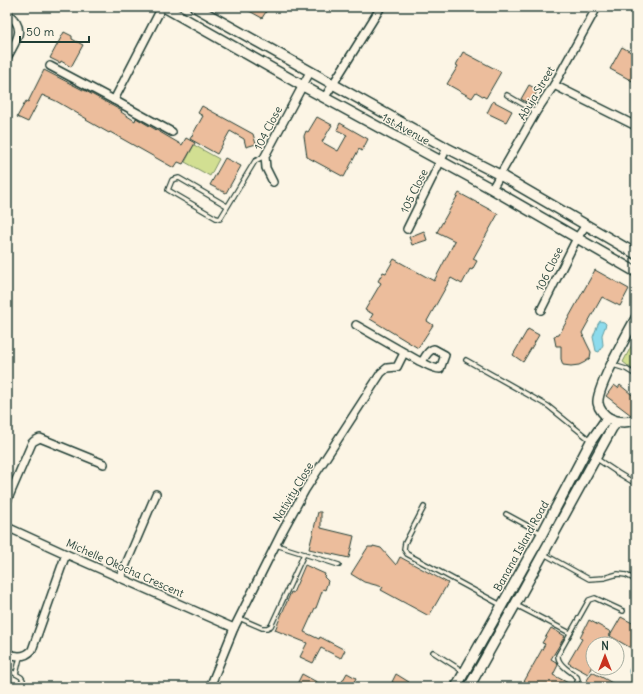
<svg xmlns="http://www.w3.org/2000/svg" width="643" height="694" viewBox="0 0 643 694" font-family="Delius,sans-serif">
<rect width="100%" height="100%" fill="#fcf5e5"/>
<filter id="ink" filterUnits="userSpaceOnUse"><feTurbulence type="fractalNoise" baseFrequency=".025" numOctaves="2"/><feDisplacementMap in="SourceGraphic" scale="8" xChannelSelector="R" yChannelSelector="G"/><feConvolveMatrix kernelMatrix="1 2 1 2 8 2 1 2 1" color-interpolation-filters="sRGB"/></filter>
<g filter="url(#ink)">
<g fill="#d2df92" stroke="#788e63">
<polygon points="194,145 219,159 210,176 185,162"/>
<polygon points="636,337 636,372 623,362"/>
</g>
<g fill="#8ddbec" stroke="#619ca2">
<polygon points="600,321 604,322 606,324 605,327 602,335 603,345 599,352 596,351 593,337 598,324"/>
<path d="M634 666H636V683L631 680 633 677C628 674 627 668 634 666Z"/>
</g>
<g fill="#ecbd9c" stroke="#1f3d34">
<polygon points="242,7 269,7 262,18"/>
<polygon points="64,32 72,36 72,39 83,45 71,67 61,61 60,63 50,58"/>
<polygon points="622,47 636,55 636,83 610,69"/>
<polygon points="463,52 501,72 486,98 476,92 472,98 447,84 458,66 456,65"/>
<polygon points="44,70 83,90 84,90 122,111 121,112 135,121 136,118 182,145 186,138 195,143 183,164 178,162 174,168 110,132 109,133 86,120 87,119 56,101 42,95 28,122 17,117 26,101 28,102"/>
<polygon points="529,85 538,90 530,104 521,99"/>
<polygon points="493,101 512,111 506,122 487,113"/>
<polygon points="202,106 253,134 256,144 246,147 244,139 230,131 217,154 190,139 203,116 198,113"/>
<polygon points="317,117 332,125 322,142 338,151 347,135 337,130 340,123 368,139 362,151 359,149 344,177 307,157 304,136 306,131 308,132"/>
<polygon points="225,158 241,166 226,193 210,185"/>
<polygon points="459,193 498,214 473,259 477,261 472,270 470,269 462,284 451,278 427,321 433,325 418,348 370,319 373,314 365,310 381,283 378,281 383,272 386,273 394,259 434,281 455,241 437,232"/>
<polygon points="424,231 427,240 412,245 409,237"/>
<polygon points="595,270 629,289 620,306 602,297 582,333 586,342 591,352 590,358 585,362 579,365 571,366 563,365 561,359 561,346 556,346 554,336 559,335"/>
<polygon points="528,329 539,335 523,362 513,355"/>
<polygon points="614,385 618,388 620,385 636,398 636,414 631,415 606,396"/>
<polygon points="318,512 321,512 321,528 354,536 349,558 309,549"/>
<polygon points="373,546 381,548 396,565 400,557 448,583 429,616 381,590 383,587 364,582 351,574 368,547 373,547"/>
<polygon points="305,565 325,574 324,577 328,581 325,590 323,589 316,608 315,608 304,632 319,639 320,637 345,650 341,658 321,648 313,663 300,657 307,643 275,630 291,592 293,593"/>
<polygon points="621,617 636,625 636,651 610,636"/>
<polygon points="589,620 611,632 605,644 593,644 593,664 588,674 568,663 582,639 580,638"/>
<polygon points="551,628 565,636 551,659 556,662 558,665 553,675 572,685 571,687 521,687 545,644 542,643"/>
<polygon points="592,672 607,680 619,687 583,687"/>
<polygon points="347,673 356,678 354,682 364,687 339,687"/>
<polygon points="302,674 326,687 302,687 297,684"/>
<polygon points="396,674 409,682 406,687 400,687 392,682"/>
</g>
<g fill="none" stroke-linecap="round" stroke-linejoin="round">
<defs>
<g id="service">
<polyline points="507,95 536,112"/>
<polyline points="227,206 179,178 172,180 168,190 216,218 220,219 255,161 265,156"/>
<polyline points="466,360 548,406 590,440"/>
<polyline points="613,365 626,369 636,375"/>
<polyline points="597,459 618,473 636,484"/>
<polyline points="424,507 405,543 404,549 407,554 501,605"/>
<polyline points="506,514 541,533"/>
<polyline points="276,545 339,565"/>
<polyline points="544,554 589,579 604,578 618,574 626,575 636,580"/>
<polyline points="516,605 570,633"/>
<polyline points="239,618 262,628 267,628 271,626 304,554"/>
<polyline points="433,652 464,672"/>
<polyline points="7,669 21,677 23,680 20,687"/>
<polyline points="16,674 20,657"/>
<path d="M574 687 578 680 577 677C570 671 557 664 558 655L589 600 595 598 623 611"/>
</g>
<g id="minor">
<path d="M7 13C28 29 16 40 7 58"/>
<polyline points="50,66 114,100 172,132"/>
<polyline points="554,85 636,126"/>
<polyline points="325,97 381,7"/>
<polyline points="114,100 162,7"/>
<polyline points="273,182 266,168 265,156 310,72"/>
<polyline points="492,189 536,112 554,85 597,7"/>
<polyline points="407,229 447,148"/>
<polyline points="541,310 577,238 586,225"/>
<path d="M356 325C377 337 398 349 419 361 426 364 433 369 440 369L445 355 434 349C428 350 425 357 422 362"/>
<polyline points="7,501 32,443 34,441 40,438 104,464"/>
<polyline points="7,527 66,554 234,628"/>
<polyline points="120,578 156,494"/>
<path d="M7 653C16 657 25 658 32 650L66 554"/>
<polyline points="210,687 234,628 281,534 305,490 381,373 387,368 397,367 404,353"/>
</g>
<g id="tertiary">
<polyline points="164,7 303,86 492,189 636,272"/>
<polyline points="195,7 447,148 500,175 636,254"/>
<path d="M636 318C628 333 596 389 598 403 599 409 604 415 609 418 618 423 626 423 636 420"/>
<polyline points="456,687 542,534 591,441 607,418"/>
<polyline points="469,687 515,605 612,428 617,422"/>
</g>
</defs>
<use href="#service" stroke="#1f3d34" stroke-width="6"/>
<use href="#minor" stroke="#1f3d34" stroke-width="10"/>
<use href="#tertiary" stroke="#1f3d34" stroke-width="12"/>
<use href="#service" stroke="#fcf5e5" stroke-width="3.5"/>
<use href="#minor" stroke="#fcf5e5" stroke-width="7"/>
<use href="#tertiary" stroke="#fcf5e5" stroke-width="9"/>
</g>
</g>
<g text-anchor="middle" stroke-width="3" stroke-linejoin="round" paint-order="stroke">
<g font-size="11" fill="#1f3d34" stroke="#fcf5e5">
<text transform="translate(536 93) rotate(-59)" y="4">Abuja Street</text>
<text transform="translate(268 128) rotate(-63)" y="4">104 Close</text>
<text transform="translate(406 129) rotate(29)" y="4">1st Avenue</text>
<text transform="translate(414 191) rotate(-64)" y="4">105 Close</text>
<text transform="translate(549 269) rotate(-64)" y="4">106 Close</text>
<text transform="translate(293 492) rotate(-59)" y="4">Nativity Close</text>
<text transform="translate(521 546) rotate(-61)" y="4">Banana Island Road</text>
<text transform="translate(125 568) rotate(24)" y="4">Michelle Okocha Crescent</text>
</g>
</g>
<rect width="643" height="694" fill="none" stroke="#fcf5e5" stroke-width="24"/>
<rect x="12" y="12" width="619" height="670" fill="none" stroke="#1f3d34" stroke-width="1.5" filter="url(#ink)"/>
<g transform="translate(605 656)"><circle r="19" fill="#fcf5e5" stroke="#a4ab9e"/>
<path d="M0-3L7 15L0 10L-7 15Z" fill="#c8321e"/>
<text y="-6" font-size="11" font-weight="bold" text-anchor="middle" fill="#1f3d34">N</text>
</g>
<path d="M20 36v6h69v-6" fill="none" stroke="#1f3d34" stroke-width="2"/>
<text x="26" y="36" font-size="12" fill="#1f3d34" stroke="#fcf5e5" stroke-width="3" paint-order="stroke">50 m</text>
</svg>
